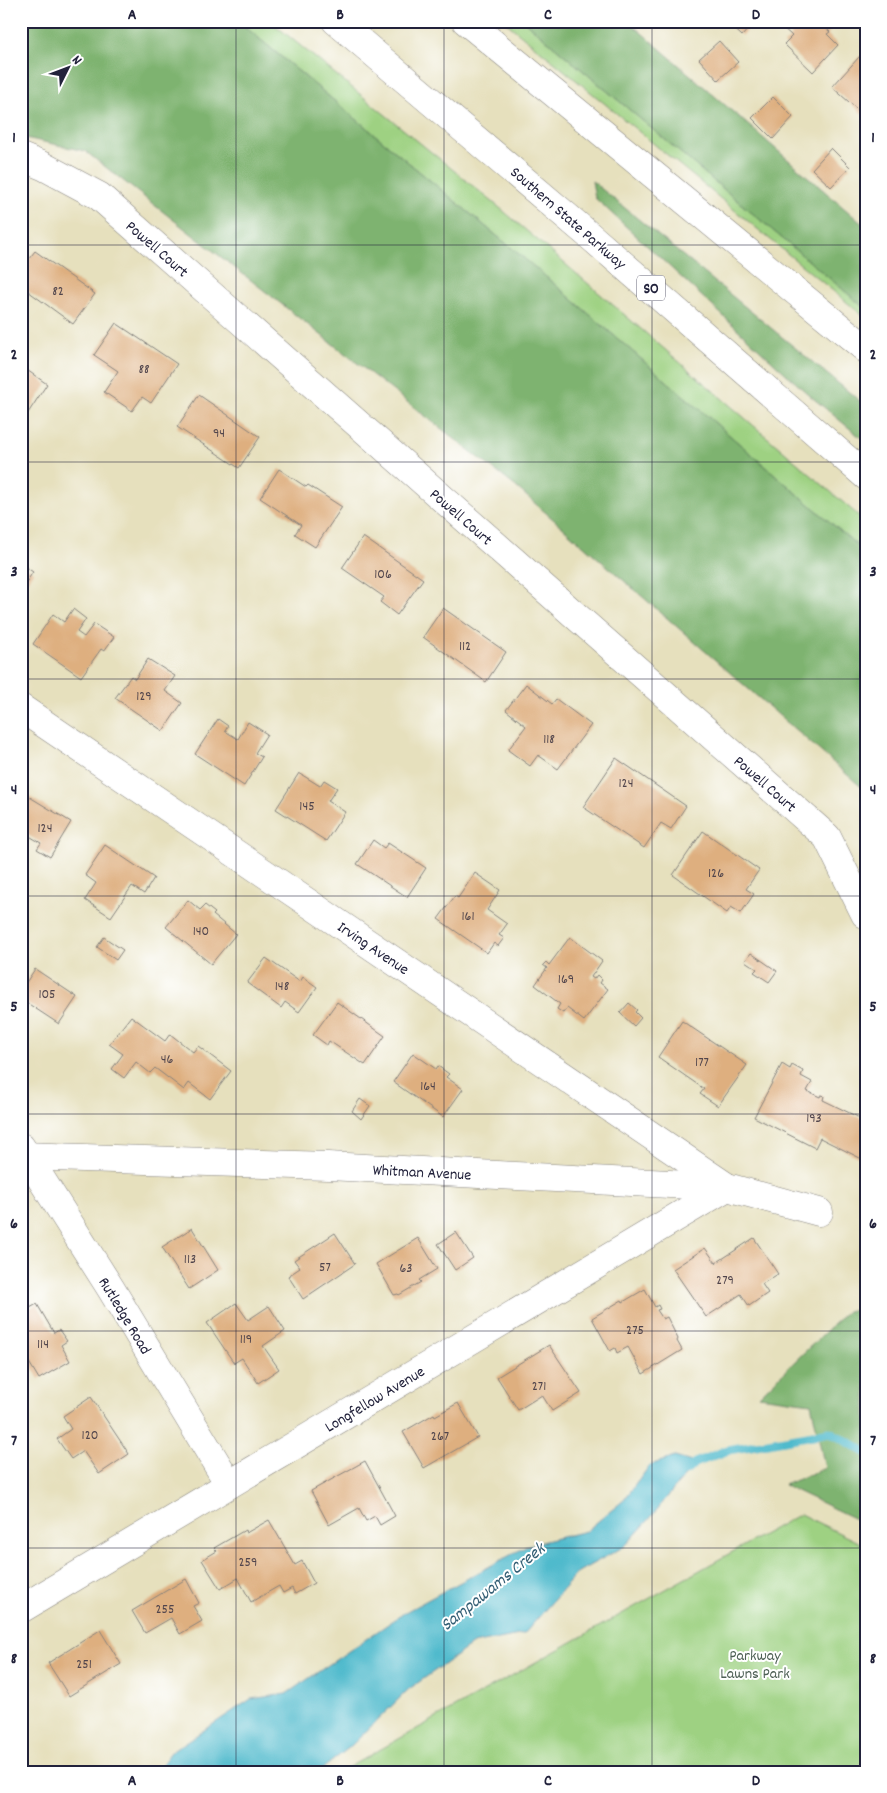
<svg xmlns="http://www.w3.org/2000/svg" width="887" height="1793" viewBox="0 0 887 1793" font-family="Dekko,sans-serif">
<rect width="100%" height="100%" fill="#fff"/>
<filter id="ink" filterUnits="userSpaceOnUse"><feTurbulence type="fractalNoise" baseFrequency=".02" numOctaves="2"/><feDisplacementMap in="SourceGraphic" scale="10" xChannelSelector="R" yChannelSelector="G"/><feConvolveMatrix kernelMatrix="1 2 1 2 8 2 1 2 1" color-interpolation-filters="sRGB"/></filter>
<filter id="wash" filterUnits="userSpaceOnUse"><feTurbulence type="fractalNoise" baseFrequency=".0096" numOctaves="4" result="noise"/><feDisplacementMap in="SourceGraphic" scale="20" xChannelSelector="R" yChannelSelector="G"/><feGaussianBlur stdDeviation="1.12" result="paint"/><feColorMatrix in="noise" values="0 0 0 0 0 0 0 0 0 0 0 0 0 0 0 0 0 1.4 0 .05"/><feComposite in="paint" operator="in"/></filter>
<g filter="url(#wash)">
<rect width="100%" height="100%" fill="#e6e0bd"/>
<g fill="#9ed182" stroke="#607a5e">
<polygon points="238,21 270,21 500,208 866,522 866,553 538,270"/>
<polygon points="504,21 524,21 866,309 866,318"/>
<polygon points="800,1514 866,1546 866,1762 845,1772 340,1772"/>
</g>
<g fill="#7eb370" stroke="#506a56">
<polygon points="21,21 238,21 538,270 866,553 866,791 515,486 85,151 21,137"/>
<polygon points="524,21 628,21 866,227 866,309"/>
<polygon points="592,181 866,406 866,442 808,394 595,198"/>
<polygon points="866,1307 866,1524 784,1485 825,1468 811,1403 759,1396 847,1311"/>
</g>
<polygon fill="#50bacc" stroke="#396e84" points="675,1457 695,1463 647,1522 625,1546 578,1572 524,1634 473,1644 409,1689 351,1746 321,1770 316,1772 156,1772 171,1752 251,1699 286,1694 407,1611 529,1545 586,1531 624,1500 650,1465"/>
<g fill="none" stroke-linecap="round" stroke-linejoin="round">
<polyline stroke="#50bacc" stroke-width="9" points="686,1471 695,1463 728,1450 830,1432 866,1452"/>
</g>
<g id="blocks">
<g fill="#deaf7f">
<polygon points="726,21 755,21 742,36"/>
<polygon points="786,21 818,21 830,32 827,34 838,45 813,72 784,44 792,36 781,26"/>
<polygon points="719,41 738,62 718,80 699,59"/>
<polygon points="860,56 866,61 866,117 832,87"/>
<polygon points="773,97 793,117 773,139 752,118"/>
<polygon points="831,148 850,167 831,187 812,169"/>
<polygon points="35,251 95,294 73,324 21,286 21,269"/>
<polygon points="116,323 177,364 151,403 142,397 132,411 104,392 118,371 94,355"/>
<polygon points="21,366 47,384 28,413 21,409"/>
<polygon points="199,395 260,437 239,468 177,427"/>
<polygon points="279,469 306,487 308,485 342,507 315,547 295,534 301,525 260,498"/>
<polygon points="363,537 423,579 397,615 380,602 384,597 342,568"/>
<polygon points="21,564 33,572 21,590"/>
<polygon points="443,608 506,652 486,682 423,637"/>
<polygon points="73,609 86,619 77,632 84,637 94,624 114,637 104,651 101,649 81,677 33,644 53,614 64,622"/>
<polygon points="148,659 175,676 165,691 182,703 163,731 115,698 131,676 135,679"/>
<polygon points="526,684 552,704 556,699 591,725 558,769 538,755 530,766 508,750 526,726 506,710"/>
<polygon points="218,719 228,726 225,731 238,739 248,722 267,734 255,753 262,757 244,786 195,754"/>
<polygon points="616,758 686,806 671,829 661,823 644,848 583,807"/>
<polygon points="299,773 320,786 324,780 337,788 328,801 345,812 326,841 276,809"/>
<polygon points="23,793 71,822 50,857 37,849 41,843 21,831 21,795"/>
<polygon points="703,831 759,870 746,889 754,894 741,913 731,907 727,913 673,875"/>
<polygon points="373,840 384,848 388,843 426,868 407,897 357,864"/>
<polygon points="105,845 154,878 144,894 132,886 111,917 85,900 96,883 85,875"/>
<polygon points="475,873 500,890 487,910 507,924 499,935 504,938 498,946 494,943 487,953 438,919 455,896 458,898"/>
<polygon points="188,900 200,910 205,905 215,913 213,915 236,934 211,964 166,927"/>
<polygon points="104,937 123,950 116,960 97,947"/>
<polygon points="570,937 602,961 591,977 594,979 597,975 602,980 600,983 608,989 584,1021 567,1008 563,1013 557,1009 560,1004 535,985 547,968 543,965 546,962 549,965"/>
<polygon points="751,953 777,971 769,982 754,972 757,969 745,961"/>
<polygon points="266,958 300,982 303,977 317,987 299,1012 285,1002 281,1008 247,983"/>
<polygon points="35,969 77,997 59,1024 21,999 21,990"/>
<polygon points="337,1002 385,1036 365,1065 329,1041 327,1045 313,1035"/>
<polygon points="629,1003 637,1010 635,1012 641,1018 634,1026 620,1013"/>
<polygon points="131,1016 165,1041 170,1034 193,1052 198,1046 231,1071 210,1099 189,1083 184,1090 155,1068 150,1073 136,1062 124,1078 112,1069 123,1054 109,1044"/>
<polygon points="682,1021 747,1065 718,1106 700,1094 704,1089 658,1057"/>
<polygon points="413,1053 436,1069 438,1066 449,1074 446,1077 463,1089 443,1117 393,1082"/>
<polygon points="782,1064 790,1069 792,1065 803,1071 801,1076 812,1082 807,1091 820,1097 821,1095 824,1096 823,1100 866,1121 866,1161 820,1138 815,1148 754,1117"/>
<polygon points="360,1099 370,1106 361,1119 352,1111"/>
<polygon points="192,1228 218,1270 189,1289 162,1247"/>
<polygon points="456,1232 473,1258 455,1270 438,1244"/>
<polygon points="335,1233 355,1264 303,1299 288,1276 300,1268 294,1260"/>
<polygon points="418,1238 437,1269 419,1280 421,1282 399,1295 398,1294 394,1295 376,1264"/>
<polygon points="754,1238 778,1274 762,1284 768,1293 749,1306 741,1294 706,1317 673,1269 705,1248 716,1263"/>
<polygon points="645,1289 655,1307 658,1305 660,1309 657,1310 663,1319 667,1317 678,1339 677,1341 682,1350 643,1374 628,1347 617,1353 615,1348 610,1351 592,1318 622,1300 623,1302"/>
<polygon points="236,1303 248,1320 269,1306 285,1331 263,1346 279,1369 258,1383 242,1358 234,1363 207,1323"/>
<polygon points="37,1304 54,1333 59,1330 67,1341 61,1345 70,1361 39,1379 21,1349 21,1313"/>
<polygon points="549,1345 581,1393 552,1411 542,1395 518,1410 497,1377"/>
<polygon points="91,1397 129,1454 99,1474 83,1451 71,1459 57,1439 71,1429 63,1416"/>
<polygon points="458,1403 478,1437 424,1468 403,1432 434,1414 435,1416"/>
<polygon points="365,1461 395,1516 380,1525 375,1516 366,1521 359,1508 329,1525 311,1491"/>
<polygon points="269,1520 295,1565 302,1561 314,1583 295,1594 292,1588 283,1593 279,1586 251,1602 238,1578 220,1589 202,1560 217,1551 214,1548 245,1530 246,1533"/>
<polygon points="186,1579 199,1603 193,1606 202,1621 180,1634 171,1618 145,1633 132,1611"/>
<polygon points="100,1630 121,1664 69,1696 48,1663"/>
</g>
</g>
</g>
<g filter="url(#ink)">
<use href="#blocks" fill-opacity="0" stroke="#84817c" stroke-width="1"/>
<g fill="none" stroke-linecap="round" stroke-linejoin="round">
<defs>
<g id="minor">
<polyline points="21,157 43,166 99,196 827,837 865,914"/>
<polyline points="21,708 727,1187 21,1609"/>
<polyline points="21,1147 111,1289 229,1484"/>
<polyline points="21,1156 328,1166 727,1187 819,1212"/>
</g>
<g id="highway">
<polyline points="336,21 590,236 866,476"/>
<polyline points="466,21 866,349"/>
</g>
</defs>
<use href="#minor" stroke="#84817c" stroke-width="29"/>
<use href="#highway" stroke="#84817c" stroke-width="29"/>
<use href="#minor" stroke="#fff" stroke-width="28"/>
<use href="#highway" stroke="#fff" stroke-width="28"/>
</g>
</g>
<path fill="none" stroke="#22223b" stroke-width="1" stroke-opacity="0.55" d="M236 21V1772M444 21V1772M652 21V1772M21 245H866M21 462H866M21 679H866M21 896H866M21 1114H866M21 1331H866M21 1548H866"/>
<g text-anchor="middle" stroke-width="4" stroke-linejoin="round" paint-order="stroke">
<g font-size="14" fill="#51454c">
<text x="58" y="295">82</text>
<text x="144" y="373">88</text>
<text x="219" y="437">94</text>
<text x="383" y="578">106</text>
<text x="465" y="650">112</text>
<text x="144" y="700">129</text>
<text x="549" y="743">118</text>
<text x="626" y="787">124</text>
<text x="307" y="810">145</text>
<text x="45" y="832">124</text>
<text x="716" y="877">126</text>
<text x="468" y="920">161</text>
<text x="201" y="935">140</text>
<text x="566" y="983">169</text>
<text x="282" y="990">148</text>
<text x="47" y="998">105</text>
<text x="167" y="1063">46</text>
<text x="702" y="1066">177</text>
<text x="428" y="1090">164</text>
<text x="814" y="1122">193</text>
<text x="190" y="1263">113</text>
<text x="325" y="1271">57</text>
<text x="406" y="1272">63</text>
<text x="725" y="1284">279</text>
<text x="635" y="1334">275</text>
<text x="246" y="1343">119</text>
<text x="43" y="1348">114</text>
<text x="539" y="1390">271</text>
<text x="90" y="1439">120</text>
<text x="440" y="1440">267</text>
<text x="248" y="1566">259</text>
<text x="165" y="1613">255</text>
<text x="84" y="1668">251</text>
</g>
<rect fill="#fff" stroke="#646476" stroke-width="1" x="637" y="275.5" width="28" height="25" rx="4"/>
<g font-size="15" font-weight="bold" fill="#22223b">
<text x="651" y="293">SO</text>
</g>
<g font-size="16" fill="#22223b" stroke="#fff">
<text transform="translate(569 217) rotate(41)" y="6">Southern State Parkway</text>
<text transform="translate(158 248) rotate(41)" y="6">Powell Court</text>
<text transform="translate(462 516) rotate(41)" y="6">Powell Court</text>
<text transform="translate(766 783) rotate(41)" y="6">Powell Court</text>
<text transform="translate(374 947) rotate(34)" y="6">Irving Avenue</text>
<text transform="translate(422 1171) rotate(3)" y="6">Whitman Avenue</text>
<text transform="translate(126 1315) rotate(59)" y="6">Rutledge Road</text>
<text transform="translate(374 1398) rotate(-31)" y="6">Longfellow Avenue</text>
</g>
<g font-size="16" fill="#4d5f54" stroke="#fff">
<text x="755" y="1660">Parkway<tspan x="755" dy="18">Lawns Park</tspan></text>
</g>
<g font-size="18" font-style="italic" fill="#345f75" stroke="#fff">
<text transform="translate(492 1586) rotate(-39)" y="6">Sampawams Creek</text>
</g>
</g>
<rect width="887" height="1793" fill="none" stroke="#fff" stroke-width="55"/>
<g transform="translate(68 68) rotate(48)" stroke="#ffffff" stroke-width="4" paint-order="stroke">
<path d="M0-4L9 19L0 12L-9 19Z" fill="#22223b"/>
<text y="-8" font-size="14" font-weight="bold" text-anchor="middle" fill="#22223b">N</text>
</g>
<rect x="28" y="28" width="832" height="1738" fill="none" stroke="#22223b" stroke-width="2"/>
<g font-size="16" text-anchor="middle" font-weight="bold" fill="#22223b">
<text x="132" y="19">A</text>
<text x="340" y="19">B</text>
<text x="548" y="19">C</text>
<text x="756" y="19">D</text>
<text x="14" y="142">1</text>
<text x="873" y="142">1</text>
<text x="14" y="359">2</text>
<text x="873" y="359">2</text>
<text x="14" y="576">3</text>
<text x="873" y="576">3</text>
<text x="14" y="794">4</text>
<text x="873" y="794">4</text>
<text x="14" y="1011">5</text>
<text x="873" y="1011">5</text>
<text x="14" y="1228">6</text>
<text x="873" y="1228">6</text>
<text x="14" y="1445">7</text>
<text x="873" y="1445">7</text>
<text x="14" y="1663">8</text>
<text x="873" y="1663">8</text>
<text x="132" y="1785">A</text>
<text x="340" y="1785">B</text>
<text x="548" y="1785">C</text>
<text x="756" y="1785">D</text>
</g>
</svg>
